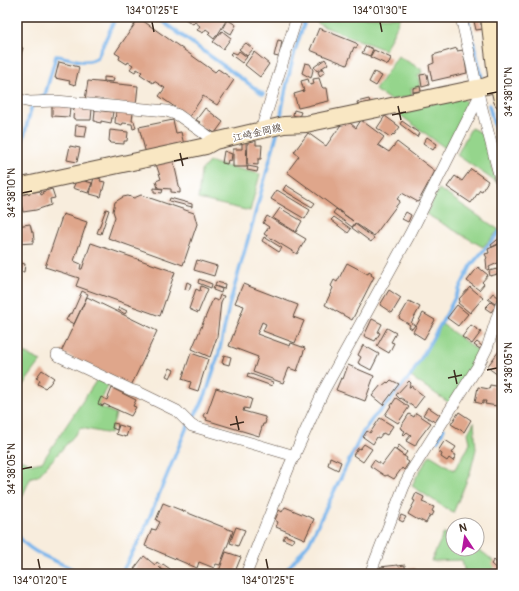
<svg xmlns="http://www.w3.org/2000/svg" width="519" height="591" viewBox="0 0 519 591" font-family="Pangolin,'Klee One',sans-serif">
<rect width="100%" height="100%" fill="#fff"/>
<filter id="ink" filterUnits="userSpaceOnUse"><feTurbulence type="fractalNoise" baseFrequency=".025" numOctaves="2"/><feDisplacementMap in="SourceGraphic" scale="8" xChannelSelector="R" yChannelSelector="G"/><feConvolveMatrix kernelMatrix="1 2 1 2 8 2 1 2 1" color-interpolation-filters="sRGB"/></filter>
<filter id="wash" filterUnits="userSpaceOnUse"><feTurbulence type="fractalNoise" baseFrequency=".012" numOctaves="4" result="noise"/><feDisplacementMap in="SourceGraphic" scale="16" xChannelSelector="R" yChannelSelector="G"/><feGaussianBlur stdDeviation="0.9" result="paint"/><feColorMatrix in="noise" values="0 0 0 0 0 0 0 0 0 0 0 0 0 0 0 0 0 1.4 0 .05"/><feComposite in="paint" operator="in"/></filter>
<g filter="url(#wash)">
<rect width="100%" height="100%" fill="#f8eddd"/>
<g fill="#95d58c" stroke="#688055">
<polygon points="312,17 401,17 385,50 322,26 316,22"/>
<polygon points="398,56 421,69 422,73 418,75 420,86 411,88 412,96 390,100 375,90"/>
<polygon points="461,97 468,104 448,150 396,112"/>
<polygon points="471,128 484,134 496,182 457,155"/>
<polygon points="209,162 260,174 250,211 198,199 201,171"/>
<polygon points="439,189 499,230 483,247 426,214"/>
<polygon points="442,324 482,354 451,404 411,377"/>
<polygon points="17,348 28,355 41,361 17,393"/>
<polygon points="98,378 109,383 99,406 116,414 110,434 81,428 38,476 31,477 17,508 17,483 22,475 17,472 17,458 33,464 42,462"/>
<polygon points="474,422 476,449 470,473 453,513 412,486 415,479 430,455 454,470 468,448 470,442 468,433"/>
<path d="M444 533 453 536V549C477 549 478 546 496 564L491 571 494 574H465L462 560 431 561Z"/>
</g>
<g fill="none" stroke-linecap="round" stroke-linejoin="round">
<g stroke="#7ab6ec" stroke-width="3.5">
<polyline points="156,17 263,94"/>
<polyline points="467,17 482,78"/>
<path d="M40 97 45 95 56 56C70 57 84 66 97 58L116 17"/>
<polyline points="489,105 502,158"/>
<path d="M280 122C285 89 294 47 307 17"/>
<polyline points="17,141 23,140 32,105"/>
<polyline points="437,441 444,429"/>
<path d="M17 534C32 557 60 560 81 574"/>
<polyline points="121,574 143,533 186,429 201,405 207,391 219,353 229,306 254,218 278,130"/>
<polyline points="283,574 309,543 363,432 373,418 390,401 412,374 447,313 472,264 502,229"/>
</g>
</g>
<g id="blocks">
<g fill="#dfa68b">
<polygon points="182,17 224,17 227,19 217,36 216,36 214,39 208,34 210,32 206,29 203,33 197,30 200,26 195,22 193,24"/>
<polygon points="473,17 482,17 482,21 481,22 481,25 483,25 483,29 476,30"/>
<polygon points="139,18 215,72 218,69 234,80 217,105 203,96 189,117 159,96 165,88 154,81 153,83 140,74 142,72 137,69 135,72 130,69 133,65 128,62 127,64 119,59 120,56 115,53"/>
<polygon points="228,20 236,25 231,34 223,29"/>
<polygon points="319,28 356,43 358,45 356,48 354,47 347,65 310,50"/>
<polygon points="222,31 231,38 223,49 213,42"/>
<polygon points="278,40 282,41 279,57 274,56"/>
<polygon points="246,43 253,49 247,56 239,49"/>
<polygon points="17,46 23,48 19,60 17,60"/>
<polygon points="366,46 373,49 370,56 362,53"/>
<polygon points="457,48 457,51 463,50 467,73 432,81 429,65 434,63 433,55"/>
<polygon points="374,50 391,58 388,65 370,57"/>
<polygon points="239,51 247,57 242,63 230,54 232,52 237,54"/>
<polygon points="254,52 269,64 260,77 245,65"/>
<polygon points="325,59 328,64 317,71 314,67"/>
<polygon points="59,62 79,67 75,85 69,83 70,81 55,78"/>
<polygon points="305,63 310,64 313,70 311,78 302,73"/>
<polygon points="323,68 325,72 320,76 318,72"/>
<polygon points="374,72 382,76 376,86 369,82"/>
<polygon points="427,74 429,85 422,87 420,75"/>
<polygon points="104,77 114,78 113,82 104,81"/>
<polygon points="319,78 322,87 323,88 327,88 329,101 298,108 294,94 304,91 301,81 308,79 310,85 314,84 313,79"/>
<polygon points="88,81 138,86 136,105 85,100"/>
<polygon points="420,86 421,91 413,92 413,88"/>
<polygon points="369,99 370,103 358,106 357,102"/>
<polygon points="52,105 70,107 69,117 52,116"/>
<polygon points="74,108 92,109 91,120 75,120 75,119 73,118"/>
<polygon points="205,108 223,122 215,133 208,129 207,131 198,125 200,122 196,120"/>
<polygon points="95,110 113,112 111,123 101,121 101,123 96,122 96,121 94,121"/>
<polygon points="294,110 301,112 299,117 293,115"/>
<polygon points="116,111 133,113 132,121 134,121 136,128 133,129 132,124 123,123 122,125 115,123"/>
<polygon points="385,116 400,127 394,135 393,134 390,137 377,128"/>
<polygon points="345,119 356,128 361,120 384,137 378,145 389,152 397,142 435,171 418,202 402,193 397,199 400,201 374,236 355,223 352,227 333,213 336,209 353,221 287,172 299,156 294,152 308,133 326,146"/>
<polygon points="173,120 176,133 181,132 184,145 146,154 139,127"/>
<polygon points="402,121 419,133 417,137 400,124"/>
<polygon points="76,125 87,126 85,137 75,136"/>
<polygon points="110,130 128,132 127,141 124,141 124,144 110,143 111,142 109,141"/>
<polygon points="427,137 437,144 433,150 423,143"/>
<polygon points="248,141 256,141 256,145 262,145 261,159 258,159 258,165 247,164"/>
<polygon points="242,142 246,142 247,167 233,167 233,149 242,149"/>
<polygon points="70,146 80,148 77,162 67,160"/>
<polygon points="224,151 232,154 231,161 228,160 227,164 222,163"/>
<polygon points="173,159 180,190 180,193 171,192 171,189 158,188 156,181 161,179 156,164"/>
<polygon points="248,166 258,168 257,172 247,170"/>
<polygon points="471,169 488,181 482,191 480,190 471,203 447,187 455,176 462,181"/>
<polygon points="94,177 101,179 100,181 105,182 101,197 90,194"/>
<polygon points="77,179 92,183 88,193 73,188"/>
<polygon points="286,185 315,203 312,207 283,190"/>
<polygon points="154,188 163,189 162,193 154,192"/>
<polygon points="52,189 55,198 50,199 51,205 36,210 23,212 19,195 40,191 41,195 43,194 42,192"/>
<polygon points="277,190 310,210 305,219 271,199"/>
<polygon points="141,195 194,213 197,224 183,265 108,238 115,217 113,211 115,202 123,197 128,196 134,198"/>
<polygon points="170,198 192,204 192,207 169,201"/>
<polygon points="280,208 302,221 296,232 273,218"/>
<polygon points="106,209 109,210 101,234 97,233"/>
<polygon points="406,212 411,215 408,222 402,219"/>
<polygon points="63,214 87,222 74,261 81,264 80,269 82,269 91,243 175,272 160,316 76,286 79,278 45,267"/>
<polygon points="267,216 306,239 297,254 264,234 269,227 263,223"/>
<polygon points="334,217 351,229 348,233 331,220"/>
<polygon points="30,224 32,232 33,232 34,240 33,240 33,243 17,244 17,226"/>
<polygon points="355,224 374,238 371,242 352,228"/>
<polygon points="502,236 502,242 492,247 491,245"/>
<polygon points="264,237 282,248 279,252 262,241"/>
<polygon points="502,243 502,261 489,267 490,269 487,270 486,259 487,258 485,254 489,253 488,249"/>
<polygon points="197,260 217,266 214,276 194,270"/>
<polygon points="17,262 25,264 24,272 17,271"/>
<polygon points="347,263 368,274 369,271 372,273 371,275 374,277 352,320 325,305 333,288 331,286 334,280 337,282"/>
<polygon points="478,267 488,275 482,282 484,284 479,290 467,281"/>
<polygon points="497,269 498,274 490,276 489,271"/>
<polygon points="199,279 212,284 211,288 198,283"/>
<polygon points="187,282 191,284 189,290 185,289"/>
<polygon points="216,282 225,284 224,289 215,286"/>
<polygon points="243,284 298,305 293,317 304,321 295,343 263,331 266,324 262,322 257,334 290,346 291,343 305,348 297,371 289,368 283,383 253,372 258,357 229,346 244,306 235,303"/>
<polygon points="201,286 208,289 198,313 189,309 196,289 200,291"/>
<polygon points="214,286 222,289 221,293 213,290"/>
<polygon points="470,287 483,298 470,313 458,303 460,300 459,299"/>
<polygon points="389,290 401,298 392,313 380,305"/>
<polygon points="82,291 88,294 74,324 66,320 70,313 72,314"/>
<polygon points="493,293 498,297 495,304 488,299"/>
<polygon points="220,295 224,296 221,302 217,337 210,357 192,349 213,299 218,301"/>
<polygon points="87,297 157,331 131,386 61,352"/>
<polygon points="409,301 420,307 411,323 415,325 412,329 409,327 410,325 399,318"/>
<polygon points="491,302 496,306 491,312 485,308"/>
<polygon points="457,305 468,314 458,326 447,318"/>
<polygon points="119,307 127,311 125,314 118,310"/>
<polygon points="423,313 435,320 424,339 413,332"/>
<polygon points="372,319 382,324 378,332 380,333 375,341 364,336"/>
<polygon points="471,325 481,332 472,344 462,337"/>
<polygon points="387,328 396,333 391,342 394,343 389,353 377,346"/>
<polygon points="477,342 482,346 480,349 474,345"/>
<polygon points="363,345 379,354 371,370 358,363 361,357 358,355"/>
<polygon points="502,347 502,370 498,375 487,367"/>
<polygon points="191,353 208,359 198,391 189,388 191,382 182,379"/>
<polygon points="224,355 231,357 229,365 222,363"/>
<polygon points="348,365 374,376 365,401 336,390 341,378 343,379"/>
<polygon points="170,368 174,370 170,378 166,376"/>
<polygon points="42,370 54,378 49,385 48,385 45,388 38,384 40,380 36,378"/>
<polygon points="248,373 273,382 272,386 247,377"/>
<polygon points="391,380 399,384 383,405 372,396 381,385 382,386 387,382 388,383"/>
<polygon points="409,381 411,383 409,387 410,387 411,386 424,396 415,408 401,398 400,399 396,395"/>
<polygon points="490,385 502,387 502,405 498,404 497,406 485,404 486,401 483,401 483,404 475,402 478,387 489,389"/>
<polygon points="112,388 136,400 133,406 136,407 131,416 104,404 103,406 98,404 101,397 107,400"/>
<polygon points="216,388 252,399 249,409 244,408 243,411 265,417 265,419 266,420 265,424 263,424 259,436 206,420 207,418 203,416 205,412 207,413"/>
<polygon points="396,398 409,407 398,423 385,415"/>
<polygon points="428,407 440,415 435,422 423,415"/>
<polygon points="459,412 471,420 464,432 451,424"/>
<polygon points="416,413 431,423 418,440 415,446 406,441 411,435 407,432 404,435 403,434 405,431 400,428 409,414 414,417"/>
<polygon points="380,418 393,426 387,435 383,433 379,438 377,437 373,444 363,437 367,431 370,433"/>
<polygon points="113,423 118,424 117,430 112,428"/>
<polygon points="119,425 129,428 126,437 116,434"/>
<polygon points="445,440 456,447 452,453 456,455 453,461 449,458 447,461 441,457 442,454 438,451"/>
<polygon points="364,444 372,449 363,462 353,455 358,448 360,449"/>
<polygon points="399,445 407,452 404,456 396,450"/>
<polygon points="394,449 407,458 406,460 409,462 404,470 402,468 394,479 387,475 385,476 370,466 374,460 382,465"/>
<polygon points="330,457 341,462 338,470 328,465"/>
<polygon points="416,493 424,497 422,502 434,507 432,511 434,512 432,516 430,515 426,523 418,519 418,520 408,514 415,501 413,500"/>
<polygon points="163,503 233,531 220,565 216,564 214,568 199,562 197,568 145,546 152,529 156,530 160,522 156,520"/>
<polygon points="285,507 314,519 305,539 276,527 278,522 275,520 279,510 282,512"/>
<polygon points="401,515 406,517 403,522 399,520"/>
<polygon points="236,527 245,530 238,546 230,543"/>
<polygon points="285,535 294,539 292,543 283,539"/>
<polygon points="226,552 241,557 234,574 227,574 219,571"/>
<polygon points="144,556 155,565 157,562 162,566 163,564 170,569 167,573 159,567 164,572 163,574 141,574 134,569"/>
<polygon points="494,560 502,568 502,574 491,564"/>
<polygon points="398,565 398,566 405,565 405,569 415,568 416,574 381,574 380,567"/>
</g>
</g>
</g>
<g filter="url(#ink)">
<use href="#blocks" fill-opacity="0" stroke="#57473b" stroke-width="1"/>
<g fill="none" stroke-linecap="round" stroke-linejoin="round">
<defs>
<g id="street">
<polyline points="479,97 502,186"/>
<polyline points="17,99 30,102 56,101 167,111 178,115 215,141"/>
<polyline points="261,130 297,17"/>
<polyline points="57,355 131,390 138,392 177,411 192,426 295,456"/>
<polyline points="246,574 289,467 324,390 410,234 479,97 461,17"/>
<polyline points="370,574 404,486 412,470 478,366 487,348 502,302"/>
</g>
<g id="secondary">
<polyline points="489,17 496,75 502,100"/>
<polyline points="17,187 206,146 215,141 284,125 306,124 486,86 497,82"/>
</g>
</defs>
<use href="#street" stroke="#57473b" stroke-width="12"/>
<use href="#secondary" stroke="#57473b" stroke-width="18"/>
<use href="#street" stroke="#fff" stroke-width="11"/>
<use href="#secondary" stroke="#f9e7c3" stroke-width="16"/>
</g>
</g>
<path fill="none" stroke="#3b2a1e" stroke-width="1.5" d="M152 22 154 32M380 22 382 32M487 94 497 92M398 106 401 120M392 115 406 112M180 153 183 166M174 161 188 158M22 193 32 191M454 370 457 384M487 370 497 368M448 378 462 375M236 416 239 430M230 425 244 422M22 469 32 467M38 559 40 569M266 559 268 569"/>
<g text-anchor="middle" stroke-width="3" stroke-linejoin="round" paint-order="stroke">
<g font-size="10" fill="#3b2a1e" stroke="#fff">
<text transform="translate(257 132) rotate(-13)" y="4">江崎金岡線</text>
</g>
</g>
<rect width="519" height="591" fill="none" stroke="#fff" stroke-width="44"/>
<g transform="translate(465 537) rotate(348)"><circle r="19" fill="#ffffff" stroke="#b1aaa5"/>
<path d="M0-3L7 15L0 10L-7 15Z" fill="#b5179e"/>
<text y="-6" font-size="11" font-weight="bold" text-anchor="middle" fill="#3b2a1e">N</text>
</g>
<rect x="22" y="22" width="475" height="547" fill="none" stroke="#3b2a1e" stroke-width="1.5"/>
<g font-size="10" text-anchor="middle" fill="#3b2a1e">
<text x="152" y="14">134°01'25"E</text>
<text x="380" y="14">134°01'30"E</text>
<text transform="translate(508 92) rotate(-90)" y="4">34°38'10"N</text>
<text transform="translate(11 193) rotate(-90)" y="4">34°38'10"N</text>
<text transform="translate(508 368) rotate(-90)" y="4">34°38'05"N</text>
<text transform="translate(11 469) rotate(-90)" y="4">34°38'05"N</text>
<text x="40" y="584">134°01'20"E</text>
<text x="268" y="584">134°01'25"E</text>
</g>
</svg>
